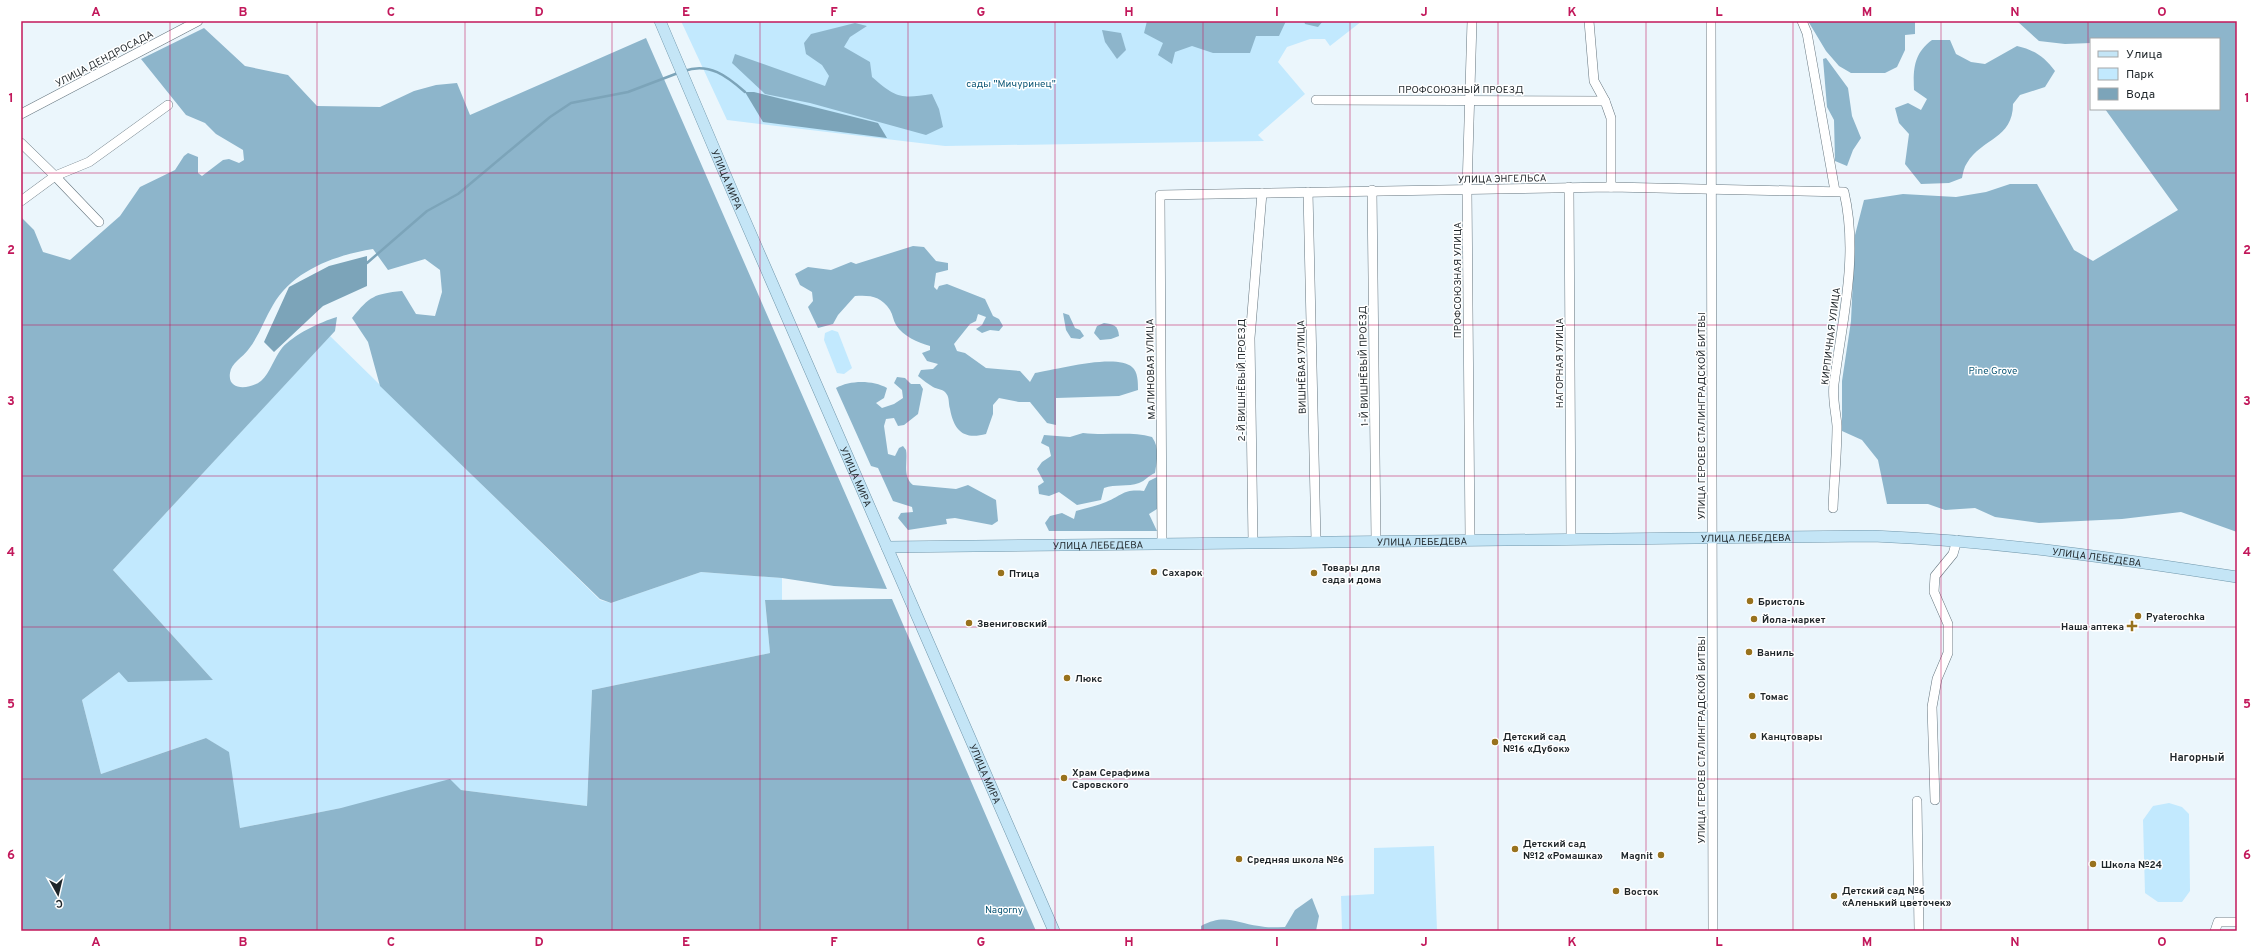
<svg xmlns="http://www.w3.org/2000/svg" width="2258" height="952" viewBox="0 0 2258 952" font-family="Overpass,sans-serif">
<rect width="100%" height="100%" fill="#ebf6fc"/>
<g fill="#c2e9fe">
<polygon points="681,21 1362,21 1330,46 1325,39 1310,39 1287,47 1278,62 1305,94 1258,135 1264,141 945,146 727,120"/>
<polygon points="832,330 838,332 852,368 844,374 837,373 824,340 825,333"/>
<polygon points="330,336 600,600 611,603 701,572 782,578 782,601 765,601 770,653 592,690 587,806 461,790 341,808 240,828 228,752 206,738 101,774 82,700 119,672 213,680 113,570"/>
<polygon points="2169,803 2182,807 2189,814 2190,891 2182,902 2158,902 2145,893 2143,820 2153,806"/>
<polygon points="1434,846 1437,931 1342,931 1341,896 1374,894 1374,848"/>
</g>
<g fill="#8db5cb">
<polygon points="1147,21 1286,21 1279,36 1256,36 1250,53 1213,53 1192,46 1175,52 1172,64 1158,55 1163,43 1144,33"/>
<polygon points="1304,21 1323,21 1318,27 1305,24"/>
<polygon points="1808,21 1915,21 1915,34 1905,35 1905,50 1897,67 1885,73 1851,73 1839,66 1826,51"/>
<polygon points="2017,21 2237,21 2237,532 2181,512 2122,519 2039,523 1995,517 1975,508 1945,510 1928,504 1887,504 1878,460 1862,440 1842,431 1842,381 1851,321 1855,235 1864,200 1903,194 1956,197 1986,192 2010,184 2037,184 2074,250 2093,261 2178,210 2105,109 2219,109 2219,39 2091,39 2091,43 2065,44 2039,41"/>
<path d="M855 23 867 26 850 37 844 47 870 62 872 77C896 98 901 99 932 94L939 109 943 127 926 135 810 103 765 94 732 63 735 54 825 86 829 76 822 65 806 54 804 43 811 34Z"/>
<path d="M204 28 245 66 288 75 317 106 380 107 414 91 436 85 457 83 470 115 646 38 887 589 834 586 782 578 701 572 611 603 600 599 380 386 368 342 352 318C370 296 374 294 402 291L416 314 435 316 442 292 440 270 425 259 388 270 373 249C336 255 293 270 273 305 264 320 259 336 248 350 243 357 231 363 230 373 227 392 251 389 261 381 270 373 274 358 282 348 293 335 320 322 337 317L335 331 113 570 213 680 128 682 119 672 82 700 101 774 206 738 229 752 240 828 341 808 450 779 461 790 587 806 592 690 770 653 765 600 892 599 1036 931H21V217L34 230 43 252 70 260 120 216 140 187 175 170 184 156 188 153 198 157V173L202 176 223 160 229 159 239 163 244 160 243 150 216 134 205 123 186 115 141 59Z"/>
<polygon points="1102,30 1121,33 1126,50 1117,59 1105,42"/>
<path d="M1932 40H1950L1956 54 1971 62 1985 64 2017 46C2034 50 2044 56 2055 71L2045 87 2020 95 2013 104C2013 139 1982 138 1967 163 1964 167 1963 173 1962 178L1949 183 1921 184 1905 164 1909 134 1899 123 1895 108 1908 103 1921 110 1927 99 1914 90C1913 69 1914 53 1932 40Z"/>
<polygon points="1826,58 1848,88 1852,116 1861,138 1853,150 1847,166 1835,161 1834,120 1827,107 1823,59"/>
<path d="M913 246 924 247 936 261 948 263V270L936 273 934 287 937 290 939 286 947 284 985 299 993 316 999 319 1003 326 999 331 990 330 982 333 976 329 982 325 986 317 978 314 976 321 970 324 954 344 957 351 965 353 986 368 1020 371 1030 382 1035 373C1055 370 1116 353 1132 367 1138 372 1138 382 1138 390L1119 396 1056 398V425L1047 423 1030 402H1019L999 398 993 405V414L986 434C964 440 954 431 950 409 948 402 950 397 945 392 942 389 937 389 933 387 928 384 923 380 918 376L921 370 933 369 938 364 927 361 922 353 930 350V346C917 342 904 337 896 325 893 320 893 315 890 310 881 296 870 295 855 296L838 315 833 324 818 328 808 307 813 301 812 292 800 285 795 274 808 267 831 270 851 262 856 264Z"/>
<polygon points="1063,313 1069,315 1075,328 1080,330 1084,336 1080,339 1071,338 1066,330"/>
<path d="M1104 323C1113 324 1118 325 1119 336L1111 339 1100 340 1094 333 1097 326Z"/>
<path d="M897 377 905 378 911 384H920L923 389 918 414 904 425 898 426 894 418 886 419 884 426 888 454 895 456 899 448 903 446 906 450C908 462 902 476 913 485L956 489 968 485 996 500 998 521 992 525 955 518 946 519 947 524 908 530 898 518 901 513 913 512 912 507 893 501 878 468 871 466 836 388C850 380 873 380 887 388L884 398 876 403 882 408 894 404 903 398 902 390 894 383Z"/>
<path d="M1083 433C1106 436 1130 431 1152 437 1160 448 1157 460 1155 473 1149 475 1145 481 1139 483 1128 487 1115 484 1104 488L1101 500 1077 505 1059 492 1049 496 1039 494 1038 486 1044 482 1037 469 1042 462 1051 456 1049 447 1041 443 1044 435 1070 437Z"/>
<path d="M1159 476 1160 498 1157 509 1149 514 1157 531H1049L1045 523 1050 516 1062 513 1074 519 1076 511C1086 508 1096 506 1106 502 1124 495 1122 489 1144 491L1149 481Z"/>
<path d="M1312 898 1319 916 1316 931H1201V926C1225 913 1235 923 1259 926 1267 928 1276 927 1285 927L1295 910Z"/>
</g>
<g fill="#7ca4b9">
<polygon points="745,92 754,92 878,123 887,138 763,122"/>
<polygon points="367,256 367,286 323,306 274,352 264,342 289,287 329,266"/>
</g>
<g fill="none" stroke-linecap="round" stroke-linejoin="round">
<g stroke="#7ca4b9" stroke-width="2.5">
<path d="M684 71C709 62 727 76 745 92"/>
<polyline points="367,263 427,211 458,194 550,117 571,103 628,92 678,73"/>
</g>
<defs>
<g id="minor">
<polyline points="1589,21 1594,81 1605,101 1611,118 1611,187"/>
<polyline points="1711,21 1713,931"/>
<polyline points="1802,21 1807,33 1835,191"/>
<polyline points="1316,100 1605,101"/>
<polyline points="21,114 198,21"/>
<polyline points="21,143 55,176 21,201"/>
<polyline points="1569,187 1571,538"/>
<polyline points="1372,190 1376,541"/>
<polyline points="1308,192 1316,541"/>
<polyline points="99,222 55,176 89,162 168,105"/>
<polyline points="1470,539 1467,189 1472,21"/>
<polyline points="1253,542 1250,338 1262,193"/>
<path d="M1162 543 1160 195 1611 187 1844 192C1859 256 1842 320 1834 384 1832 398 1836 412 1837 426 1837 454 1834 481 1833 508"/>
<polyline points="1935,800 1932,707 1937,679 1948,653 1948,624 1934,592 1935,576 1953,554 1957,540"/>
<polyline points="1917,801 1919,931"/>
<polyline points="2215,931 2218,922 2237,922"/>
</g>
<g id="major">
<path id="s1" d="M660 21 733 193 1054 931"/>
<path id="s2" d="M887 547 1873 536C1996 541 2115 558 2237 577"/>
</g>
</defs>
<use href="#minor" stroke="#677780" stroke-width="10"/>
<use href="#major" stroke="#7096aa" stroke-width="12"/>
<use href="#minor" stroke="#fff" stroke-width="9"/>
<use href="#major" stroke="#c4e5f6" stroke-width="11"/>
</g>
<path fill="none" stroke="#c2185b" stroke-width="1" stroke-opacity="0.55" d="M170 21V931M317 21V931M465 21V931M612 21V931M760 21V931M908 21V931M1055 21V931M1203 21V931M1350 21V931M1498 21V931M1646 21V931M1793 21V931M1941 21V931M2088 21V931M21 173H2237M21 325H2237M21 476H2237M21 627H2237M21 779H2237"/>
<g fill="#98721d" stroke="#fff" stroke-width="1.5">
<circle cx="1154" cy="572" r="4"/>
<circle cx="1001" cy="573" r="4"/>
<circle cx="1314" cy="573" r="4"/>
<circle cx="1750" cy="601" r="4"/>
<circle cx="2138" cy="616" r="4"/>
<circle cx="1754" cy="619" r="4"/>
<circle cx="969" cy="623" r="4"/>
<path d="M2130 620h4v4h4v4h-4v4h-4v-4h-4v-4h4z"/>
<circle cx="1749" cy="652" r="4"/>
<circle cx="1067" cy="678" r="4"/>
<circle cx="1752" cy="696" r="4"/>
<circle cx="1753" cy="736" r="4"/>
<circle cx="1495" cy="742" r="4"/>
<circle cx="1064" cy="778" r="4"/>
<circle cx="1515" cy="849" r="4"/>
<circle cx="1661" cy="855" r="4"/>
<circle cx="1239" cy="859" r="4"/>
<circle cx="2093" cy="864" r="4"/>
<circle cx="1616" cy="891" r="4"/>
<circle cx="1834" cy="896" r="4"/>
</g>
<g text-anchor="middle" stroke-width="3" stroke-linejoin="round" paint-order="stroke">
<g font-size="10" fill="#1e2529" stroke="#fff">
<text transform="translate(104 58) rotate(-28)" y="4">УЛИЦА ДЕНДРОСАДА</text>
<text x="1461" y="93">ПРОФСОЮЗНЫЙ ПРОЕЗД</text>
<text transform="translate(1502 178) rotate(-1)" y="4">УЛИЦА ЭНГЕЛЬСА</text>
<text dy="4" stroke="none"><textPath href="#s1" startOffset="172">УЛИЦА МИРА</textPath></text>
<text transform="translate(1457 280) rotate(-90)" y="4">ПРОФСОЮЗНАЯ УЛИЦА</text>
<text transform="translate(1830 336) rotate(-83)" y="4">КИРПИЧНАЯ УЛИЦА</text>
<text transform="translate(1559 363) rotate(-90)" y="4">НАГОРНАЯ УЛИЦА</text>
<text transform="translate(1363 366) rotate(-91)" y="4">1-Й ВИШНЁВЫЙ ПРОЕЗД</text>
<text transform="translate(1301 367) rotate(-91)" y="4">ВИШНЁВАЯ УЛИЦА</text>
<text transform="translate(1150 369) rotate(-91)" y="4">МАЛИНОВАЯ УЛИЦА</text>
<text transform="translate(1241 380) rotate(-90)" y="4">2-Й ВИШНЁВЫЙ ПРОЕЗД</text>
<text transform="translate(1701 416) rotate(-90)" y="4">УЛИЦА ГЕРОЕВ СТАЛИНГРАДСКОЙ БИТВЫ</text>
<text dy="4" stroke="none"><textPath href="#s1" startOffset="496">УЛИЦА МИРА</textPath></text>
<text dy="4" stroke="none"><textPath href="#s2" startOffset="859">УЛИЦА ЛЕБЕДЕВА</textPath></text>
<text dy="4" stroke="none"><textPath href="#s2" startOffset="535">УЛИЦА ЛЕБЕДЕВА</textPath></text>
<text dy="4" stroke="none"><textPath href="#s2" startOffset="211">УЛИЦА ЛЕБЕДЕВА</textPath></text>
<text dy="4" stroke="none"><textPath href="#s2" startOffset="1211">УЛИЦА ЛЕБЕДЕВА</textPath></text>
<text transform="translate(1701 740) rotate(-90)" y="4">УЛИЦА ГЕРОЕВ СТАЛИНГРАДСКОЙ БИТВЫ</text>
<text dy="4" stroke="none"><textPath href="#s1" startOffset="820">УЛИЦА МИРА</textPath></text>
</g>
<g font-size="10" fill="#105978" stroke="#fff">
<text x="1011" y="87">сады "Мичуринец"</text>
<text x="1993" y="374">Pine Grove</text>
<text x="1004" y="913">Nagorny</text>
</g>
<g font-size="10" font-weight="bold" fill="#1e2529" stroke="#fff" text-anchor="start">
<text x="1322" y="571">Товары для<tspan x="1322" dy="12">сада и дома</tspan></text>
<text x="1162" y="576">Сахарок</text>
<text x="1009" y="577">Птица</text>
<text x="1758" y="605">Бристоль</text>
<text x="2146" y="620">Pyaterochka</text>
<text x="1762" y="623">Йола-маркет</text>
<text x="977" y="627">Звениговский</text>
<text x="2124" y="630" text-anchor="end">Наша аптека</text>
<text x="1757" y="656">Ваниль</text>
<text x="1075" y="682">Люкс</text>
<text x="1760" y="700">Томас</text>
<text x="1503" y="740">Детский сад<tspan x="1503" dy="12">№16 «Дубок»</tspan></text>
<text x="1761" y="740">Канцтовары</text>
<text x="1072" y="776">Храм Серафима<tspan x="1072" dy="12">Саровского</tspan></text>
<text x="1523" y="847">Детский сад<tspan x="1523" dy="12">№12 «Ромашка»</tspan></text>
<text x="1653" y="859" text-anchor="end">Magnit</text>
<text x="1247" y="863">Средняя школа №6</text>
<text x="2101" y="868">Школа №24</text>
<text x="1842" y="894">Детский сад №6<tspan x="1842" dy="12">«Аленький цветочек»</tspan></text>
<text x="1624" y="895">Восток</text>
</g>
<g font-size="11" font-weight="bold" fill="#1e2529" stroke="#fff">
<text x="2197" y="761">Нагорный</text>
</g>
</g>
<rect width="2258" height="952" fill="none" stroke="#ffffff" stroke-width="44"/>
<rect x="2090" y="38" width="130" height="72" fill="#ffffff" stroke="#a5a8a9"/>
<rect x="2098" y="51" width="20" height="6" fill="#c4e5f6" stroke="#a5a8a9"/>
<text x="2126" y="58" font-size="12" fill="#1e2529">Улица</text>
<rect x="2098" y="68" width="20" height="12" fill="#c2e9fe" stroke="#a5a8a9"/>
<text x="2126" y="78" font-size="12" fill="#1e2529">Парк</text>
<rect x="2098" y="88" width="20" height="12" fill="#7ca4b9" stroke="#a5a8a9"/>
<text x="2126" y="98" font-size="12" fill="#1e2529">Вода</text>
<g transform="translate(58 894) rotate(172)" stroke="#ffffff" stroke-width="3" paint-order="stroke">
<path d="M0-3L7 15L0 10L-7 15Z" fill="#1e2529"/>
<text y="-6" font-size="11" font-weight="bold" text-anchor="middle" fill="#1e2529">С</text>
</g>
<rect x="22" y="22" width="2214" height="908" fill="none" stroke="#c2185b" stroke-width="1.5"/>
<g font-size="13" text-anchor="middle" font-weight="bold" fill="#c2185b">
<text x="96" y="16">A</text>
<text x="243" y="16">B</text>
<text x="391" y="16">C</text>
<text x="539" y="16">D</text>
<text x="686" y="16">E</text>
<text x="834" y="16">F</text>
<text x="981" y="16">G</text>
<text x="1129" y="16">H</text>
<text x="1277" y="16">I</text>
<text x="1424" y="16">J</text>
<text x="1572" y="16">K</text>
<text x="1719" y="16">L</text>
<text x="1867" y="16">M</text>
<text x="2015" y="16">N</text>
<text x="2162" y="16">O</text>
<text x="11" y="102">1</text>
<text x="2247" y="102">1</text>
<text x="11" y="254">2</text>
<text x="2247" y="254">2</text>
<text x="11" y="405">3</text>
<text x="2247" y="405">3</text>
<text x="11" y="556">4</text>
<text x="2247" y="556">4</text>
<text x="11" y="708">5</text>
<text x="2247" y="708">5</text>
<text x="11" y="859">6</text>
<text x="2247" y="859">6</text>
<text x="96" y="946">A</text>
<text x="243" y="946">B</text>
<text x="391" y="946">C</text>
<text x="539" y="946">D</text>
<text x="686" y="946">E</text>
<text x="834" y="946">F</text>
<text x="981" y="946">G</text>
<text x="1129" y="946">H</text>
<text x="1277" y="946">I</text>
<text x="1424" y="946">J</text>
<text x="1572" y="946">K</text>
<text x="1719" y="946">L</text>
<text x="1867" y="946">M</text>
<text x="2015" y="946">N</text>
<text x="2162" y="946">O</text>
</g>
</svg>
